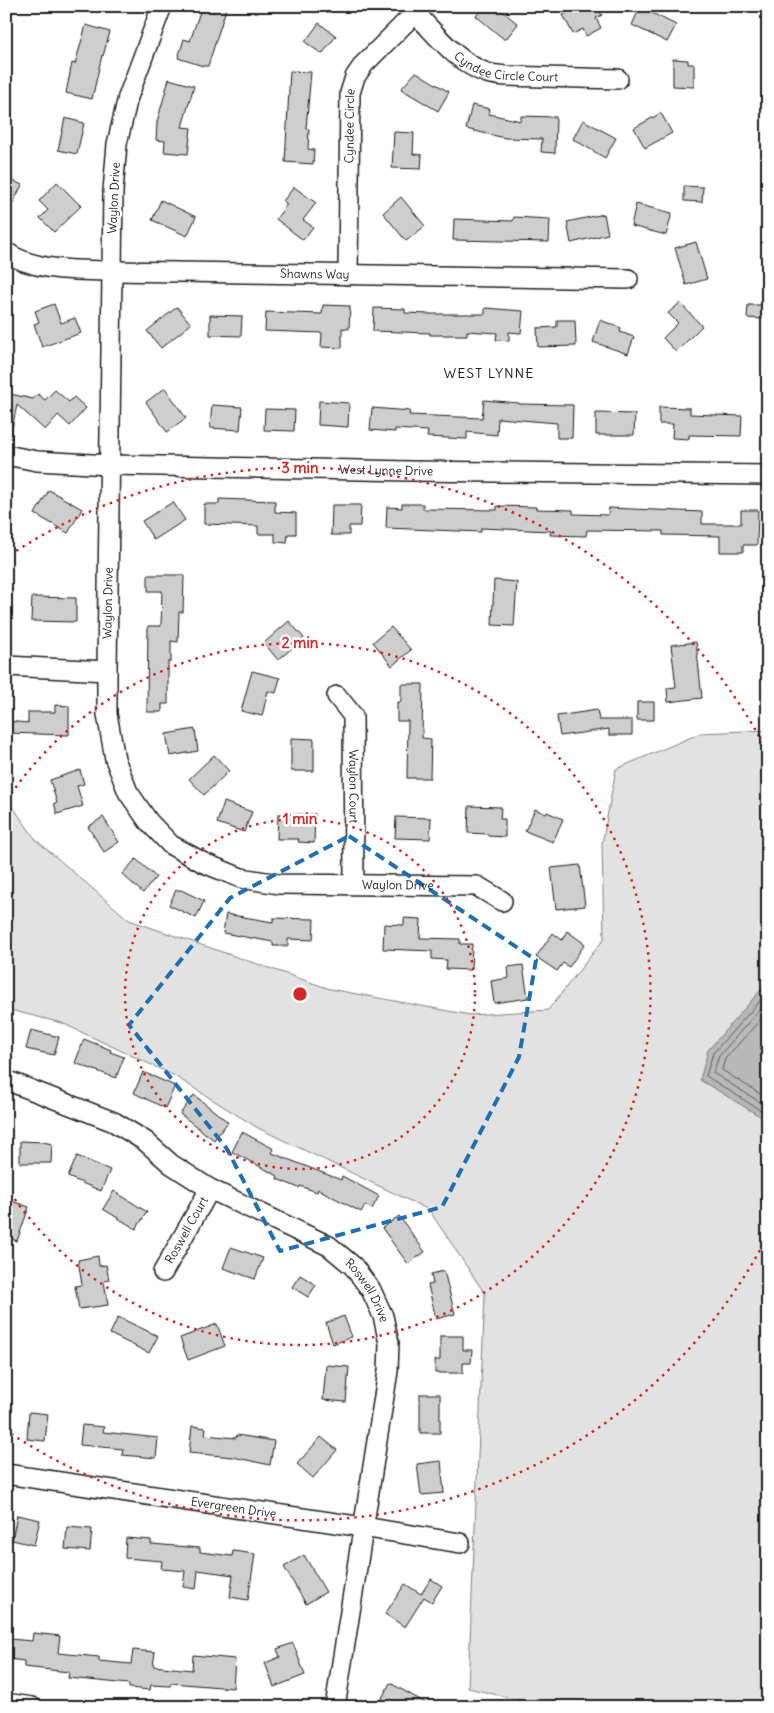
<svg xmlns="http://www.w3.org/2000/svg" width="774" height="1713" font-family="Delius,sans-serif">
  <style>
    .green { fill: #e2e2e2; stroke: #7f7f7f }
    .water { fill: #b8b8b8; stroke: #7a7a7a }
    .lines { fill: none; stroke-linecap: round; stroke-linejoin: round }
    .shore { stroke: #5a5a5a; stroke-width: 1 }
    .building { fill: #cecece; stroke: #1c1c1c }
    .minor-casing { stroke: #1c1c1c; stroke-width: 22 }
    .minor { stroke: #fff; stroke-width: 19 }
    .marked { fill: none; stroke: #1f6fb2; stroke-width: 4; stroke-dasharray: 10 6; stroke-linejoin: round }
    .ring { fill: none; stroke: #d62828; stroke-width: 2.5; stroke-dasharray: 2.5 5 }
    .labels { text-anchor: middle; stroke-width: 5; stroke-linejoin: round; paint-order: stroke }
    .street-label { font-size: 12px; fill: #1c1c1c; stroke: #fff }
    .neighbourhood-label { font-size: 14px; letter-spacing: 1px; fill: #1c1c1c; stroke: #fff }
    .centre { fill: #d62828; stroke: #fff; stroke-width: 2.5 }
    .ring-label { font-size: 15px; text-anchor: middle; font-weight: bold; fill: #d62828; stroke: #fff; stroke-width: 5; stroke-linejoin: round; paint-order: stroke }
  </style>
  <rect width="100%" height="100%" fill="#fff"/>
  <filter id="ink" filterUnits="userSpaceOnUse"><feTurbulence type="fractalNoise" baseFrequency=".02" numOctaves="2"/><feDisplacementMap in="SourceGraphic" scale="10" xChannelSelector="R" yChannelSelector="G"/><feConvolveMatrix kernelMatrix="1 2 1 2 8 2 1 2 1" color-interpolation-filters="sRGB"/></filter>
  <g filter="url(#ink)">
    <path class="green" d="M768,730V1707H550L468,1688L485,1294L429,1210L258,1128L173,1075L62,1023L6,1009V797L36,840L129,920L330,989L470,1015L548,1010L604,939L602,844L616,769L701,733Z"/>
    <path class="water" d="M768,986V1121L700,1080L708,1050L760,991Z"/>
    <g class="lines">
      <path class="shore" d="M768,992L713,1053L706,1076L768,1115
        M768,1000L719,1056L713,1073L768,1107
        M768,1011L725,1059L722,1070L768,1099"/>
    </g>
    <path class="building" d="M202,6H227L208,66H203L178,58L184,39L190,41Z
      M484,6H496L518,24L505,40L476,16Z
      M579,6H597L602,15L596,18L601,28L586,36L583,29L573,34L563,15Z
      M640,7L676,25L667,42L632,25Z
      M319,23L336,36L322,54L305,42Z
      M86,25L110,32L103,56L102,55L92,99L66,93L72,63L75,64Z
      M673,59L688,60V64H694V87L673,86Z
      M290,71L311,72L306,129H309L308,149L314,150L313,164L285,162Z
      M416,72L449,92L438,111L401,89Z
      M169,79L194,86L182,127L191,128L188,154L164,152L165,141L156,140L157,122Z
      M472,105L490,109L489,114L521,121V116L556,117L555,153L541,152L542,139L505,138L466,129Z
      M661,113L672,133L645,148L634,128Z
      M65,118L84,123L77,154L58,150Z
      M583,120L616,138L605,158L573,139Z
      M394,132L414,133L413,154L422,155L421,169L392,168Z
      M6,177L22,185L6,217Z
      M57,182L81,206L54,232L40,218L48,210L39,201Z
      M684,186L703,187L702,202L684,201Z
      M294,187L316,203L303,220L313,227L303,240L276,219L287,204L283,201Z
      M401,197L425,226L406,241L383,213Z
      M161,200L196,217L187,236L152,220Z
      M636,204L672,213L666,235L631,226Z
      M604,214L608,234L571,243L567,222Z
      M514,217L550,219L549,242L453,240L454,219L513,221Z
      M696,242L707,279L686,285L675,248Z
      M680,303L702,326L676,352L663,338L678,323L668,313Z
      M54,304L61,323L75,318L81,333L42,347L34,324L39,322L35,311Z
      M323,305L350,306L349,329L342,328V348L321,347L322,333L265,331L266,312L322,314Z
      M748,305H765L764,319L747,318Z
      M177,307L191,324L161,348L147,331Z
      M374,308L405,309V313L430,314H485V308L523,311L521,333L509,332V341L496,340L497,333L467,331V335H430V333L373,331Z
      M210,315L242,316L241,336L210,335Z
      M557,320H575L576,346L538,347L537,328L557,327Z
      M600,320L621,328L620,332L634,337L628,354L593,342Z
      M165,388L186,418L167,432L146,402Z
      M55,390L69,402L74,397L86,408L70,426L58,415L45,430L17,405L11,433L6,432V393L33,399L38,394L45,400Z
      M484,400L519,403V404L573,405L572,438H557V423L498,418L497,435L467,432V439L427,437L428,431L395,429V432L370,430L372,408L410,411L409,415L482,418Z
      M319,401L349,403L348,427L318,425Z
      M212,405L242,407L240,430L210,428Z
      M659,407L690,408V414L742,416L741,436L689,435V439L672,438L673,424H659Z
      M265,409L295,410L294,431L264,430Z
      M596,413L635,414L634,435H596Z
      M49,490L82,509L68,533L35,514Z
      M219,499L275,501V512L296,513V534H288L287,543L275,542V534H258V526L204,524V504H219Z
      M173,502L185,520L154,540L142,521Z
      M402,504H423V509L497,510V506L536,507V509L573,510V514L608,515L609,508L702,512V524H741V510H758L757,545H743V552H720V536L663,535V531L587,530L586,536L550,535L551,531L481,528V532L386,528L387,507L402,508Z
      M332,505H361L360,526H349V535H331Z
      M148,575H184L183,612H179L178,642L171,641V662H168V704H162V712H147L148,626H161L162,591H148Z
      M494,580L517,582L514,626L492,625Z
      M32,597L76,598V622L31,621Z
      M289,621L304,638L278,660L264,643Z
      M391,627L411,650L392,666L373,642Z
      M696,642L702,698L668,702L667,688L676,687L671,645Z
      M252,671L280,678L276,693L268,691L262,716L241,711Z
      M401,684H423L422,738L431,739L430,778H407L408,721H397V702H401Z
      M637,702H654V720H637Z
      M55,705L69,706V735L6,733V721L28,723V712H55Z
      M597,710L599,720H632V735H609V729L560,736L557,716Z
      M195,729L198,751L170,756L166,734Z
      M291,738L314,739V771H291Z
      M214,755L229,771L204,795L189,779Z
      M80,770L84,784L77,786L83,806L57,814L54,803H57L50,780Z
      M224,802L252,812L244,832L217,823Z
      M469,806L501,807L500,819H505V837L488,836V834L468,833Z
      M535,809L546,814L547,812L563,819L553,842L525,831Z
      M278,814H315L314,843L298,842L299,839H277Z
      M103,817L119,842L104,852L88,827Z
      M396,817L431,818L430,839L395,838Z
      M136,859L156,877L143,893L122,874Z
      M580,865L585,906L556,909L551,868Z
      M176,890H181L204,901L196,918L169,905Z
      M226,914L273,922V918L314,919L313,940L288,939V946H273V942L223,933Z
      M404,918L421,919L420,938L460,939V944H472L471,970L446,969L447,960L432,959V951L383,949L384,924L404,925Z
      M567,931L585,944L569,967L563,963L557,971L536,957L553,933L562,940Z
      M523,965L528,998L494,1003L491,981L509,978L508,967Z
      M31,1030L59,1037L54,1055L26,1049Z
      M84,1039L111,1050L110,1052L124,1057L116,1078L75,1063Z
      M143,1072L175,1086L165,1108L134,1093Z
      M194,1095L228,1122L214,1140L180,1114Z
      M242,1132L274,1149L272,1153L341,1180L342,1176L379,1196L372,1209L365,1205L361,1212L318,1189L317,1192L300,1186L299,1188L277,1179L278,1176L232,1152Z
      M20,1141L43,1142L52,1144L51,1163H20Z
      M77,1156L110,1170L101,1191L68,1177Z
      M114,1191L147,1212L136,1229L103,1209Z
      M6,1199L29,1207L17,1241L6,1237Z
      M399,1216L425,1252L408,1264L382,1228Z
      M231,1247L263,1258L255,1279L223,1268Z
      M98,1256L99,1266L106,1265L109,1280L104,1281L108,1305L79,1309L75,1286L82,1285L78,1260Z
      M444,1271L455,1314L436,1319L428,1285L433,1284L431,1274Z
      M300,1275L316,1285L308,1297L292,1287Z
      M344,1316L352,1337L333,1344L326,1323Z
      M118,1317L158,1336L149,1353L110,1334Z
      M217,1324L225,1346L188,1360L180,1338Z
      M440,1336H463V1350H472L471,1363H463V1373H435V1360H440Z
      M326,1365L349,1367L346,1402L323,1400Z
      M420,1394H440V1433H420Z
      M29,1412L48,1414L45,1441L27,1439Z
      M82,1425L104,1427L103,1432L158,1438L156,1458L122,1455L123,1449L80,1445Z
      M192,1426L206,1428L205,1435L236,1438L237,1435L274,1441L270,1465L233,1457L189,1453Z
      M321,1437L337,1450L313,1478L297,1464Z
      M441,1461L444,1493L421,1495L417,1464Z
      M17,1515L40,1520L34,1545L12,1540Z
      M67,1527L92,1529L90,1551L65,1549Z
      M126,1538L151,1540V1544L200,1548V1552L232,1556L233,1551L255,1554L248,1600L230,1597L233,1575L198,1570L196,1589L183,1587L185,1571L161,1569L162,1561L125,1558Z
      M304,1555L326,1592L306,1604L284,1567Z
      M431,1579L442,1586L432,1602L424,1597L405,1627L385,1614L405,1584L421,1594Z
      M33,1633L60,1636L58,1653L99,1657V1661L131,1664L133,1650L155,1652L153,1666L192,1670L193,1655L235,1659L233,1688L171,1683L170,1686L151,1685L150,1690L129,1688V1684L68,1678L69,1672L24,1667V1661L8,1659L10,1639L32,1641Z
      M293,1643L305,1675L274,1687L265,1663L280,1657L277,1649Z
      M390,1683L433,1707H377Z"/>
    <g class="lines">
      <defs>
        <g id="minor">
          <path id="s1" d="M162,6L128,97L117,144L113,191L107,671V714L115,759L128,792L148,821L171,845L204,863L241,878L279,884L477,886L502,901"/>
          <path id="s2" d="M415,13C436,34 457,63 487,73C493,75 500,75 506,76L618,79"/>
          <path id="s3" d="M6,252C35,272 78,270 111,271L628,279"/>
          <path id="s4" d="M348,275L350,93L355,77L364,64L422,6"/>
          <path id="s5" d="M6,455L37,461L110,465L411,471L768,475"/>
          <path d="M6,666L107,671"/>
          <path id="s6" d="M337,696L353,716L354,884"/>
          <path id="s7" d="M6,1080L114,1122L145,1141L171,1164L210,1189L329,1246L353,1266L371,1290L383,1316L389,1343L388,1371L335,1707"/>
          <path id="s8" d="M163,1272L210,1189"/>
          <path id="s9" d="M6,1474L363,1527L460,1543"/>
          <path d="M6,1703L32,1707"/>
        </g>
      </defs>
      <use href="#minor" class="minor-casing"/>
      <use href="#minor" class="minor"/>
    </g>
  </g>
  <path class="marked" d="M349,836L536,960L519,1057L442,1207L280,1251L227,1149L129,1025L230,898Z"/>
  <g class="ring">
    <circle cx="300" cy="994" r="175"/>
    <path d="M7 800A351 351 0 1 1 7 1188"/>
    <path d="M767 1237A526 526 0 0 1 10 1433M10 555A526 526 0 0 1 767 751"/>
  </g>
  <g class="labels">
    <g class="street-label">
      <text dy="4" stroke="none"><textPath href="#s2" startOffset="112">Cyndee Circle Court</textPath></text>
      <text dy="4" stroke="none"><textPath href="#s4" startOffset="149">Cyndee Circle</textPath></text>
      <text transform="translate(114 198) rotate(-87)" y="4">Waylon Drive</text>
      <text dy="4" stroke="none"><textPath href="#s3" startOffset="312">Shawns Way</textPath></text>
      <text dy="4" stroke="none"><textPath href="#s5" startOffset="381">West Lynne Drive</textPath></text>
      <text transform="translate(108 603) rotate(-89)" y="4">Waylon Drive</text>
      <text dy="4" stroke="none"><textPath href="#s6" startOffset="96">Waylon Court</textPath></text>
      <text dy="4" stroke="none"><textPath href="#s1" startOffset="1100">Waylon Drive</textPath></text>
      <text dy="4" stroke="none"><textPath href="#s8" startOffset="48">Roswell Court</textPath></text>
      <text dy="4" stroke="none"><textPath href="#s7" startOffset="425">Roswell Drive</textPath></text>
      <text dy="4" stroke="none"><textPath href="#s9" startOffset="230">Evergreen Drive</textPath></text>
    </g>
    <g class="neighbourhood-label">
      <text x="489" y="378">WEST LYNNE</text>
    </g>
  </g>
  <circle cx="300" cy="994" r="8" class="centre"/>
  <g class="ring-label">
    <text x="300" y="473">3 min</text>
    <text x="300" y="648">2 min</text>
    <text x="300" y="824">1 min</text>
  </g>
  <rect width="774" height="1713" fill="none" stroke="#fff" stroke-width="25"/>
  <rect x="12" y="12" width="749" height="1688" fill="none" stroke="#1c1c1c" stroke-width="2" filter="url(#ink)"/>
</svg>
